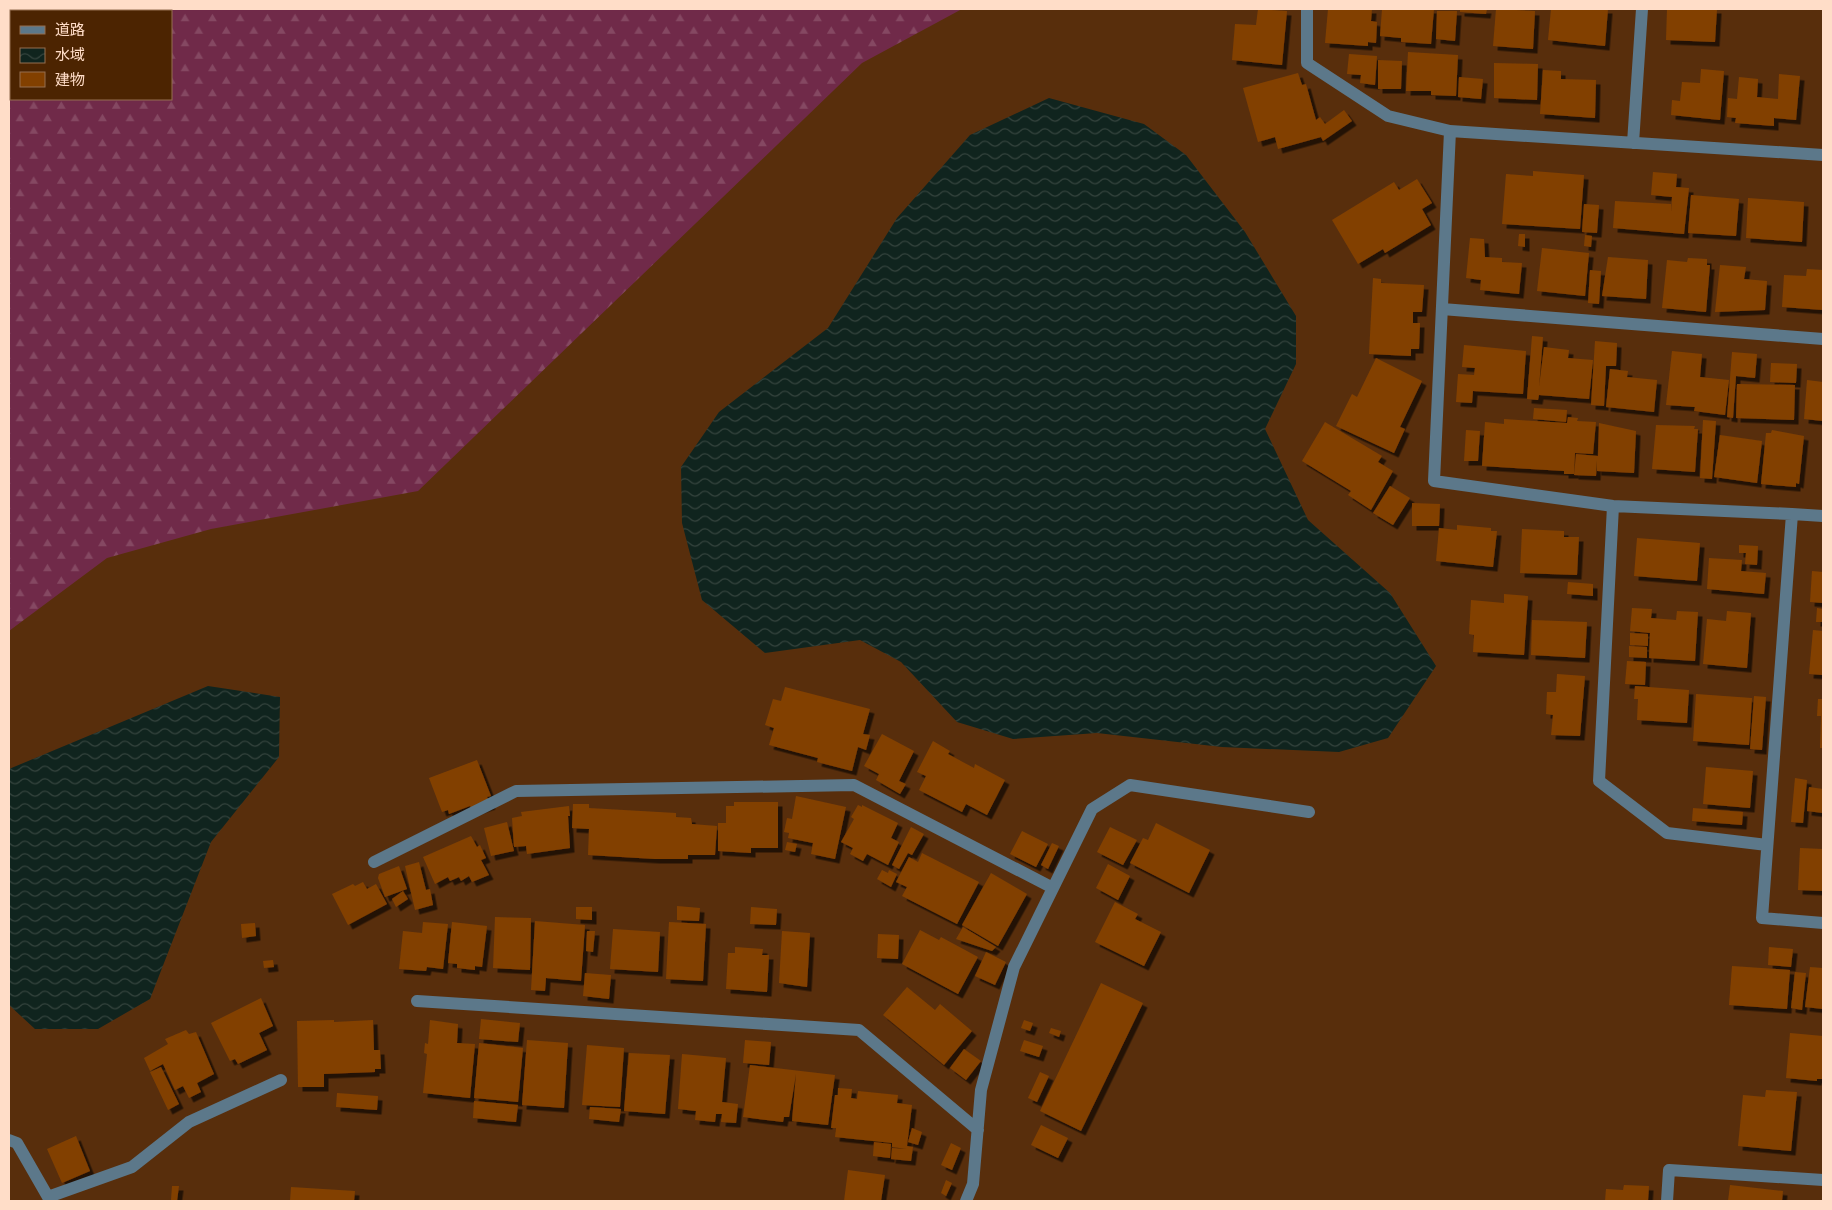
<svg xmlns="http://www.w3.org/2000/svg" width="1832" height="1210" font-family="'DM Sans','Noto Sans JP',sans-serif">
  <style>
    .forest { fill: url(#forest-firs); fill-rule: evenodd }
    .water { fill: url(#water-waves) }
    .building { fill: #824000; filter: url(#shadow) }
    .lines { fill: none; stroke-linecap: round; stroke-linejoin: round }
    .minor { stroke: #5c788a; stroke-width: 12 }
  </style>
  <defs>
    <pattern id="forest-firs" width="22" height="20" patternUnits="userSpaceOnUse" patternTransform="scale(1.25)"><rect width="22" height="20" fill="#702a49"/><path d="M5 1l3.5 6h-7zM16 11l3.5 6h-7z" fill="#854862"/></pattern>
    <pattern id="water-waves" width="16" height="10" patternUnits="userSpaceOnUse" patternTransform="scale(1.25)"><rect width="16" height="10" fill="#10241e"/><path d="M0 5q4-4 8 0t8 0" fill="none" stroke="#34433d"/></pattern>
    <filter id="shadow"><feDropShadow dx="4.5" dy="4.5" stdDeviation="0" flood-color="#0009"/></filter>
  </defs>
  <rect width="100%" height="100%" fill="#582e0c"/>
  <path class="forest" d="M9,9H962L862,63L418,491L211,529L107,558L9,631ZM11,11H171V99H11Z"/>
  <path class="water" d="M1049,98L1144,124L1186,155L1245,232L1296,316V364L1265,429L1308,520L1390,593L1436,666L1388,738L1339,752L1222,747L1097,733L1013,739L957,722L901,662L860,640L765,653L702,600L682,523L681,467L719,412L828,328L897,218L970,135Z
    M208,686L280,697L279,757L211,842L150,999L98,1029H35L9,1005V769Z"/>
  <path class="building" d="M1258,9L1287,11L1282,65L1232,60L1235,24L1256,25Z
    M1328,9H1372L1371,21L1377,22L1376,43L1368,42V46L1325,43Z
    M1382,9H1434L1431,44L1401,42V38L1380,36Z
    M1460,9H1487L1486,14L1460,12Z
    M1496,9L1535,11L1533,49L1493,46Z
    M1551,9H1608L1605,46L1548,40Z
    M1667,9H1717L1715,42L1666,40Z
    M1437,11H1457L1455,41L1436,39Z
    M1408,52L1458,55L1456,96L1431,95V91H1406Z
    M1349,54L1377,56L1375,85L1360,83L1361,75L1347,74Z
    M1378,60L1402,61L1401,89H1378Z
    M1494,63L1538,64L1537,100L1494,98Z
    M1701,69L1724,71L1720,120L1671,115L1672,100L1680,101L1682,82L1700,83Z
    M1543,70L1561,71V79L1596,80L1595,118L1540,114Z
    M1298,73L1302,85L1306,84L1316,120L1320,117L1325,124L1344,110L1352,121L1323,141L1321,137L1278,149L1275,137L1258,142L1243,88Z
    M1779,74L1800,76L1796,120L1774,118V126L1735,123L1736,118L1727,117L1728,98L1737,99L1739,77L1758,79L1757,97L1778,99Z
    M1459,77L1483,79L1481,99L1458,97Z
    M1533,171L1584,175L1580,229L1502,224L1506,174L1533,176Z
    M1653,172L1677,174L1676,187L1689,188L1684,234L1613,228L1615,201L1671,204V212L1672,197L1651,195Z
    M1417,179L1432,203L1422,209L1431,225L1385,253L1383,249L1358,264L1332,220L1394,182L1399,190Z
    M1691,195L1739,199L1736,236L1688,233Z
    M1748,198L1804,202L1802,242L1746,238Z
    M1584,204L1599,205L1597,233L1582,232Z
    M1519,234H1525V247L1518,246Z
    M1585,235L1592,236L1591,247L1584,246Z
    M1470,238L1484,239L1485,257L1502,258V262L1522,263L1519,294L1480,290L1481,280L1466,278Z
    M1542,248L1589,253L1585,296L1537,291Z
    M1608,257L1648,260L1646,299L1602,296Z
    M1688,258L1707,259V265H1710L1706,312L1662,308L1667,260L1687,262Z
    M1720,265L1746,267L1744,279L1767,281L1765,310L1715,312Z
    M1807,269L1823,270V310L1782,307L1784,275L1806,276Z
    M1590,270L1601,271L1599,304L1588,303Z
    M1373,278L1381,279V283L1424,285L1422,312H1413V323H1420L1419,349H1411V356L1369,354Z
    M1532,336L1543,337L1539,387L1544,347L1569,350L1568,358L1593,360L1589,399L1539,395L1538,400L1527,399Z
    M1595,341L1617,343L1616,366H1606L1604,406L1591,405Z
    M1464,345L1526,351L1523,394L1473,391L1472,403L1456,402L1458,374L1474,375L1475,368L1462,367Z
    M1672,351L1702,354L1700,377L1729,380L1725,415L1694,411L1695,407L1666,405Z
    M1732,352L1757,354L1755,378L1736,376L1733,418L1727,417Z
    M1376,358L1422,381L1400,427L1405,429L1394,453L1336,426L1352,394L1357,397Z
    M1771,363L1797,364L1796,383L1770,382Z
    M1610,369L1628,371L1627,377L1657,380L1654,412L1606,407Z
    M1807,380L1823,382V421L1804,419Z
    M1737,384L1795,385L1794,420L1736,418Z
    M1534,408L1567,410L1566,422L1533,419Z
    M1568,417L1578,418L1577,421L1596,422L1593,454L1575,453L1574,474H1564V471L1482,466L1485,422L1504,424V419L1567,423Z
    M1703,420L1716,421L1712,479L1700,478Z
    M1325,422L1382,456L1378,462L1393,471L1371,510L1348,495L1351,491L1302,461Z
    M1599,423L1636,431L1634,473L1597,471V460L1596,476L1574,475L1576,454L1598,456Z
    M1656,425L1695,426L1694,429H1698L1695,472L1652,469Z
    M1466,430L1480,431L1478,461H1464Z
    M1772,430L1804,436L1799,484L1796,483V487L1761,484L1766,433H1771Z
    M1720,435L1762,441L1757,483L1714,477Z
    M1390,486L1410,498L1393,525L1373,513Z
    M1412,503L1440,504L1439,526H1412Z
    M1457,525L1491,528V531H1497L1493,567L1436,561L1439,528L1457,530Z
    M1522,529L1564,531V537H1579L1577,575L1520,573Z
    M1637,538L1700,543L1697,581L1634,576Z
    M1739,545L1758,546L1757,565L1745,564L1746,553H1739Z
    M1709,558L1742,560L1741,571L1766,573L1764,594L1707,589Z
    M1812,571L1823,572V603L1810,602Z
    M1568,582L1593,584V596L1567,594Z
    M1504,594L1528,596L1524,655L1473,652L1474,635L1469,634L1471,600L1504,603Z
    M1632,608L1652,609L1651,618L1676,620L1677,611L1698,612L1695,661L1649,658L1650,633L1630,631Z
    M1817,608L1823,609V622H1816Z
    M1727,611L1751,613L1747,668L1703,664L1707,619L1726,621Z
    M1532,620L1587,622L1585,658L1531,655Z
    M1813,630L1823,631V675L1809,674Z
    M1630,633L1648,634V646L1630,645Z
    M1629,646L1647,647V658L1629,657Z
    M1627,661L1646,662L1645,685L1625,684Z
    M1557,674L1585,676L1580,736L1551,735L1553,715L1546,714L1547,692H1556Z
    M1635,686L1689,690L1687,723L1637,720L1638,699H1634Z
    M785,687L870,709L863,734L870,735L866,750L858,747L852,771L817,762L818,758L769,745L774,728L765,725L773,699L781,701Z
    M1696,694L1752,698L1749,745L1693,741Z
    M1754,696L1766,697L1762,750L1750,749Z
    M1818,699H1823V748H1820L1821,716H1817Z
    M882,734L914,751L899,781L906,784L900,794L876,780L879,774L864,766Z
    M933,741L950,751L948,754L974,768L975,764L1005,780L987,815L966,804L962,812L919,790L926,776L917,772Z
    M477,760L491,796L487,797L491,805L473,811L470,806L449,814L448,810L442,812L429,778Z
    M1706,767L1753,771L1750,808L1703,804Z
    M1795,778L1807,780L1803,823L1791,822Z
    M1809,787L1823,789V813L1807,811Z
    M796,796L846,807L835,859L811,854L813,843L788,838L789,833L784,832L787,818L792,819Z
    M734,802H778V848H751V853L718,851V823H726V806H734Z
    M573,804H589V808L676,813V817L691,818L692,824L717,826L715,855H688V859H655L588,855L589,829L572,828Z
    M858,805L862,807V805L898,823L891,838L899,842L888,865L867,854L863,861L850,854L853,848L841,842L854,819L851,817Z
    M569,806L570,816H568L570,848L527,854L526,846L514,847L512,818L522,816L521,812Z
    M1693,808L1743,812L1742,825L1692,821Z
    M507,822L514,851L491,856L484,828Z
    M1156,823L1210,850L1189,893L1130,863L1143,838L1148,840Z
    M911,827L924,834L912,855L908,853L899,869L892,865Z
    M1110,827L1137,840L1123,865L1097,852Z
    M1022,831L1048,844L1036,867L1010,854Z
    M471,836L477,847L480,845L486,858L481,860L489,875L472,882L469,876L461,881L459,877L450,881L448,877L435,884L423,857Z
    M787,842L797,844L795,852L785,850Z
    M1052,843L1059,846L1048,869L1041,865Z
    M1800,848L1823,849V891L1798,890Z
    M922,853L979,882L957,924L902,896L907,887L896,882L909,857L918,862Z
    M419,862L426,890L430,889L433,905L415,910L405,866Z
    M1108,864L1130,876L1118,900L1096,888Z
    M399,866L407,889L385,897L378,878L379,874Z
    M882,870L888,873L889,870L897,874L891,887L877,879Z
    M991,873L1027,894L998,946L962,925Z
    M363,882L367,889L376,884L387,904L348,925L332,894L353,884L355,886Z
    M403,891L408,899L396,907L392,899Z
    M1115,902L1138,914L1135,919L1161,932L1144,966L1095,942Z
    M677,906L700,908L699,921L677,920Z
    M576,907H592V920L576,919Z
    M751,907L777,909L776,925L750,924Z
    M495,917L531,918L530,970L493,968Z
    M535,921L585,925L581,981L546,978L545,991L531,990Z
    M423,922L448,924L443,969L427,967L426,971L399,969L403,931L422,933Z
    M452,922L487,926L482,967L475,966V970L457,968V964L448,963Z
    M669,922L706,924L703,981L666,979Z
    M255,923L256,936L242,938L241,924Z
    M963,927L996,947L992,951L956,939Z
    M613,929L660,932L658,972L610,969Z
    M920,930L939,940L941,937L978,957L958,994L902,964Z
    M587,931H595L593,952L586,951Z
    M782,931L810,933L807,987L779,983Z
    M878,934L899,935L898,959L877,958Z
    M735,947L763,949L762,955H769L767,992L726,989L728,953H735Z
    M1769,947L1793,949L1791,967L1768,965Z
    M986,952L1006,962L995,985L975,976Z
    M273,960L274,967L264,968L263,961Z
    M1732,966L1790,970L1787,1009L1729,1005Z
    M1810,967L1823,968V1009L1805,1007Z
    M1795,972L1806,973L1802,1010L1791,1008Z
    M585,973L611,975L609,999L583,996Z
    M1101,983L1143,1003L1081,1131L1040,1111Z
    M907,987L935,1010L940,1004L972,1031L944,1065L883,1015Z
    M261,998L273,1026L259,1033L267,1050L238,1064L235,1059L230,1061L211,1023Z
    M481,1019L520,1023L518,1042L479,1039Z
    M334,1020V1022L373,1020L374,1050H380L381,1069H375V1072L324,1074V1087H298L297,1021Z
    M430,1020L458,1024L457,1043L475,1044L470,1098L423,1093L427,1054L424,1053L425,1043L428,1044Z
    M1024,1020L1033,1023L1030,1031L1021,1028Z
    M1051,1028L1061,1031L1059,1037L1049,1033Z
    M186,1030L189,1034L196,1032L214,1074L197,1083L201,1092L189,1098L183,1086L175,1090L163,1064L150,1071L144,1058L168,1044L165,1039Z
    M1790,1033L1823,1036V1079H1817V1081L1786,1078Z
    M527,1040L568,1043L564,1108L522,1105Z
    M745,1040L771,1042L769,1065L743,1063Z
    M1024,1040L1043,1046L1039,1057L1020,1051Z
    M479,1043L523,1048L518,1102L474,1098Z
    M587,1045L624,1048L620,1107L582,1105Z
    M964,1049L981,1061L966,1080L950,1068Z
    M629,1053L670,1055L665,1114L624,1111Z
    M682,1054L726,1058L722,1102L738,1104L736,1123L721,1122L722,1114H716L715,1122L695,1120L696,1111L678,1109Z
    M750,1065L835,1075L828,1125L792,1121L796,1074L789,1117H784L783,1122L743,1117Z
    M161,1067L179,1104L168,1110L150,1072Z
    M1040,1072L1049,1076L1037,1102L1028,1098Z
    M838,1088L852,1089L851,1098L857,1099L858,1091L898,1095L897,1103L912,1105L907,1146L913,1147L911,1161L891,1159L892,1148L907,1149L892,1147V1143L835,1137L836,1128H831L835,1095H838Z
    M1766,1090L1797,1092L1791,1151L1738,1146L1743,1095L1765,1097Z
    M337,1093L378,1096L377,1110L336,1107Z
    M474,1101L518,1105L516,1122L473,1118Z
    M590,1107L621,1109L619,1122L589,1119Z
    M1041,1125L1068,1138L1058,1158L1031,1145Z
    M912,1128L922,1132L918,1145L908,1142Z
    M76,1136L90,1171L62,1183L47,1149Z
    M874,1142L891,1144L890,1158L873,1156Z
    M951,1143L961,1148L952,1170L941,1165Z
    M848,1170L885,1175L881,1201H844Z
    M946,1180L952,1183L946,1196L941,1193Z
    M1624,1185L1649,1186L1648,1201H1605L1606,1189L1623,1190Z
    M1730,1185L1783,1191L1782,1201H1728Z
    M172,1186H179L177,1201L171,1200Z
    M291,1187L355,1191L354,1201H290Z"/>
  <g class="lines">
    <path class="minor" d="M1307,9V63L1388,116L1450,131
      M1633,143L1642,9
      M1442,309L1823,339
      M1613,506L1599,781L1667,833L1767,845
      M1792,514L1613,506L1434,481L1450,131L1823,155
      M1823,516L1792,514L1762,918L1823,923
      M374,862L516,791L854,785L1053,888
      M417,1001L859,1030L978,1130
      M9,1140L17,1143L48,1197L132,1167L189,1122L281,1080
      M966,1201L973,1184L981,1090L1014,967L1092,809L1130,785L1309,812
      M1667,1201L1669,1170L1823,1180"/>
  </g>
  <rect width="1832" height="1210" fill="none" stroke="#ffddc8" stroke-width="20"/>
  <rect x="10" y="10" width="162" height="90" fill="#4c2401" stroke="#946e51"/>
  <rect x="20" y="26" width="25" height="8" fill="#5c788a" stroke="#946e51"/>
  <text x="55" y="35" font-size="15" fill="#ffddc8">道路</text>
  <rect x="20" y="48" width="25" height="15" fill="url(#water-waves)" stroke="#946e51"/>
  <text x="55" y="60" font-size="15" fill="#ffddc8">水域</text>
  <rect x="20" y="72" width="25" height="15" fill="#824000" stroke="#946e51"/>
  <text x="55" y="85" font-size="15" fill="#ffddc8">建物</text>
</svg>
